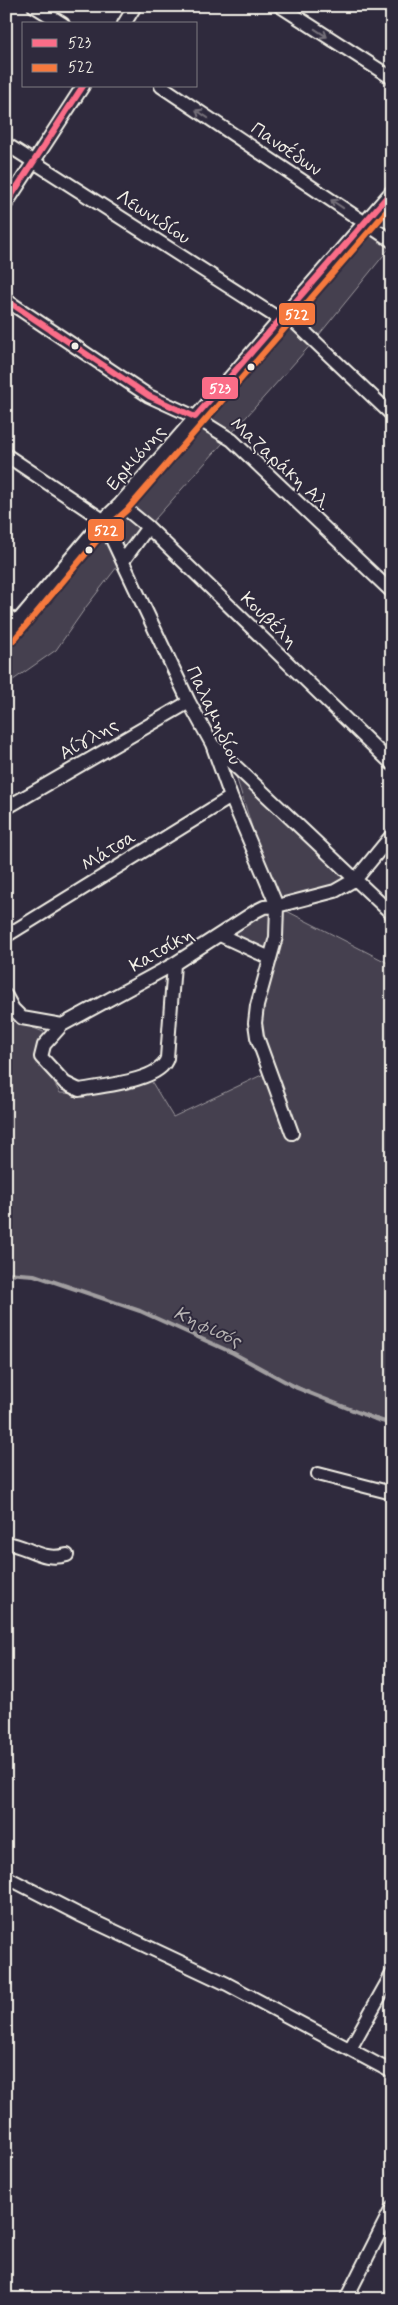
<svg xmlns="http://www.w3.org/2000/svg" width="398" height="2305" font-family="Mynerve,sans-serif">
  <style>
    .green { fill: #454050; stroke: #9c989c }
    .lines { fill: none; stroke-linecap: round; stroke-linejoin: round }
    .stream { stroke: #a19ea0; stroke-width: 4 }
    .minor-casing { stroke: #f4f1e8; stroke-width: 16 }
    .minor { stroke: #2f2a3d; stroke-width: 12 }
    .bus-1-casing { stroke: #2f2a3d; stroke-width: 10 }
    .bus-2-casing { stroke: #2f2a3d; stroke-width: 10 }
    .bus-1 { stroke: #fb6d88; stroke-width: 6 }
    .bus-2 { stroke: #f6793e; stroke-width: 6 }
    .oneway { stroke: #747079 }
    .bus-dot { fill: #f4f1e8; stroke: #2f2a3d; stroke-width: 2 }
    .labels { text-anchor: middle; stroke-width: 4; stroke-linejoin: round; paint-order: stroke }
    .street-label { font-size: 19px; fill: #f4f1e8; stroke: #2f2a3d }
    .water-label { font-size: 20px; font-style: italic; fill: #b6b2b2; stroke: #2f2a3d }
    .line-badge { stroke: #2f2a3d; stroke-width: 2 }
    .badge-label { font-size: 14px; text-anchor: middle; font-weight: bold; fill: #fff }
  </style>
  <rect width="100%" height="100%" fill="#2f2a3d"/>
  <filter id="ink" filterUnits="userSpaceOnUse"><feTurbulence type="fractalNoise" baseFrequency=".02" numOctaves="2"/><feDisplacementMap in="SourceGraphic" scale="10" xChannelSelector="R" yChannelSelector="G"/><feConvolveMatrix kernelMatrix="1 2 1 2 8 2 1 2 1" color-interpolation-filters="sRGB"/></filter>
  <g filter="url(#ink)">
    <path class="green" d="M392,205V245L314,341L148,527L86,607L56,650L6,685V646L22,632L109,526Z
      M232,764L356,879L277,906L392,965V1423L336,1404L265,1371L233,1353L140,1311L34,1275L6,1273V1001L16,1021L46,1033L39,1057L60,1093L97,1094L150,1079L173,1117L270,1071L258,1037L259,1006L278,957L283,933L277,907L266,955L223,934L277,906Z"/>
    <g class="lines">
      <path class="stream" d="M6,1273L34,1275L140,1311L233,1353L297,1388L375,1419L392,1424"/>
      <defs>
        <path id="minor" d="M34,6L63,24
          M280,6L392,78
          M124,24L135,6
          M161,86L392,241
          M6,144L281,320
          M6,204L83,86
          M6,300L149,396L195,417L232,440L392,592
          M286,314L392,415
          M6,455L103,520L189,702L212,744L231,797L277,906L276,937L257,1006L255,1023L257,1037L292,1133
          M120,504L148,527L392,764
          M123,561L148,527
          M6,615L18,623
          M6,635L103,520L120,504L392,191
          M214,746L392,914
          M6,808L189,702
          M220,935L270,958
          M6,936L231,797
          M6,996L13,1009L22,1018L62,1025L44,1045L41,1057L65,1083L79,1090C101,1086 161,1081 167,1058L174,964
          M62,1025L174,964L256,911L264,907L277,906L335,891L356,879L392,835
          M318,1474L392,1493
          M6,1543C29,1546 42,1562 67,1555
          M6,1877L80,1915L227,1984L392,2072
          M350,2049L392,1974
          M346,2299L392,2208"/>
      </defs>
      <use href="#minor" class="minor-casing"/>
      <use href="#minor" class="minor"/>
      <defs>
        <path id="bus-1" d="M6,204L83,86
          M6,300L149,396L195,417L392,191"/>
        <path id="bus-2" d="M13,641L109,526L127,510L392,205"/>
      </defs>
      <use href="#bus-1" class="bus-1-casing"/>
      <use href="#bus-2" class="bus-2-casing"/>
      <use href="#bus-1" class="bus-1"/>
      <use href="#bus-2" class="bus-2"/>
    </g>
    <defs><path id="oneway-shaft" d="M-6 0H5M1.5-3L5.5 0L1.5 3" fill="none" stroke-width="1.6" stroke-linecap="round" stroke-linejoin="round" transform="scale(1.25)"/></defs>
    <g class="oneway">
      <use href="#oneway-shaft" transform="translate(321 33) rotate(33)"/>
      <use href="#oneway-shaft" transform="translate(202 114) rotate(-146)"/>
      <use href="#oneway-shaft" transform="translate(337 204) rotate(-146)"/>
    </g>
  </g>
  <g class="bus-dot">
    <circle cx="75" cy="346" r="4.5"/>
    <circle cx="251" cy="367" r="4.5"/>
    <circle cx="89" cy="550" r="4.5"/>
  </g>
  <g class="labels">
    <g class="street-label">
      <text transform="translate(287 148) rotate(34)" y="7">Πανσέδων</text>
      <text transform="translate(154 216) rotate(33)" y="7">Λεωνιδίου</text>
      <text transform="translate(135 457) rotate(-49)" y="7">Ερμιόνης</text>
      <text transform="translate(281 463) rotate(42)" y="7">Μαζαράκη Αλ.</text>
      <text transform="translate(270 619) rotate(44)" y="7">Κουβέλη</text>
      <text transform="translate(215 715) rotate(65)" y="7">Παλαμηδίου</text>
      <text transform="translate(88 738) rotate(-30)" y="7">Αίγλης</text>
      <text transform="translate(108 850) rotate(-32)" y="7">Μάτσα</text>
      <text transform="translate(161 949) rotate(-30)" y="7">Κατσίκη</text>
    </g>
    <g class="water-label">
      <text transform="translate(208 1326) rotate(25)" y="7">Κηφισός</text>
    </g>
  </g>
  <g class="line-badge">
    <rect x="278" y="302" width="38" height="24" rx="5" fill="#f6793e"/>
    <rect x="201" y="376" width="38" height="24" rx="5" fill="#fb6d88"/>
    <rect x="87" y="518" width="38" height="24" rx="5" fill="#f6793e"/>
  </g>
  <g class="badge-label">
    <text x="297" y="319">522</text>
    <text x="220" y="393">523</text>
    <text x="106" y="535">522</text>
  </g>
  <rect width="398" height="2305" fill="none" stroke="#2f2a3d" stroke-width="25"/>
  <rect x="12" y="12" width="373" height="2280" fill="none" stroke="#f4f1e8" stroke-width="2" filter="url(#ink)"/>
  <rect x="22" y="22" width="175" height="65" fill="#2f2a3d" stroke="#7e7a81"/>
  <rect x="32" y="39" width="25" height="8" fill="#fb6d88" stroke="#7e7a81"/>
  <text x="68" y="48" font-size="15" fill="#f4f1e8">523</text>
  <rect x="32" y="64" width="25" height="8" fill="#f6793e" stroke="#7e7a81"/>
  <text x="68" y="72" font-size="15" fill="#f4f1e8">522</text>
</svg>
